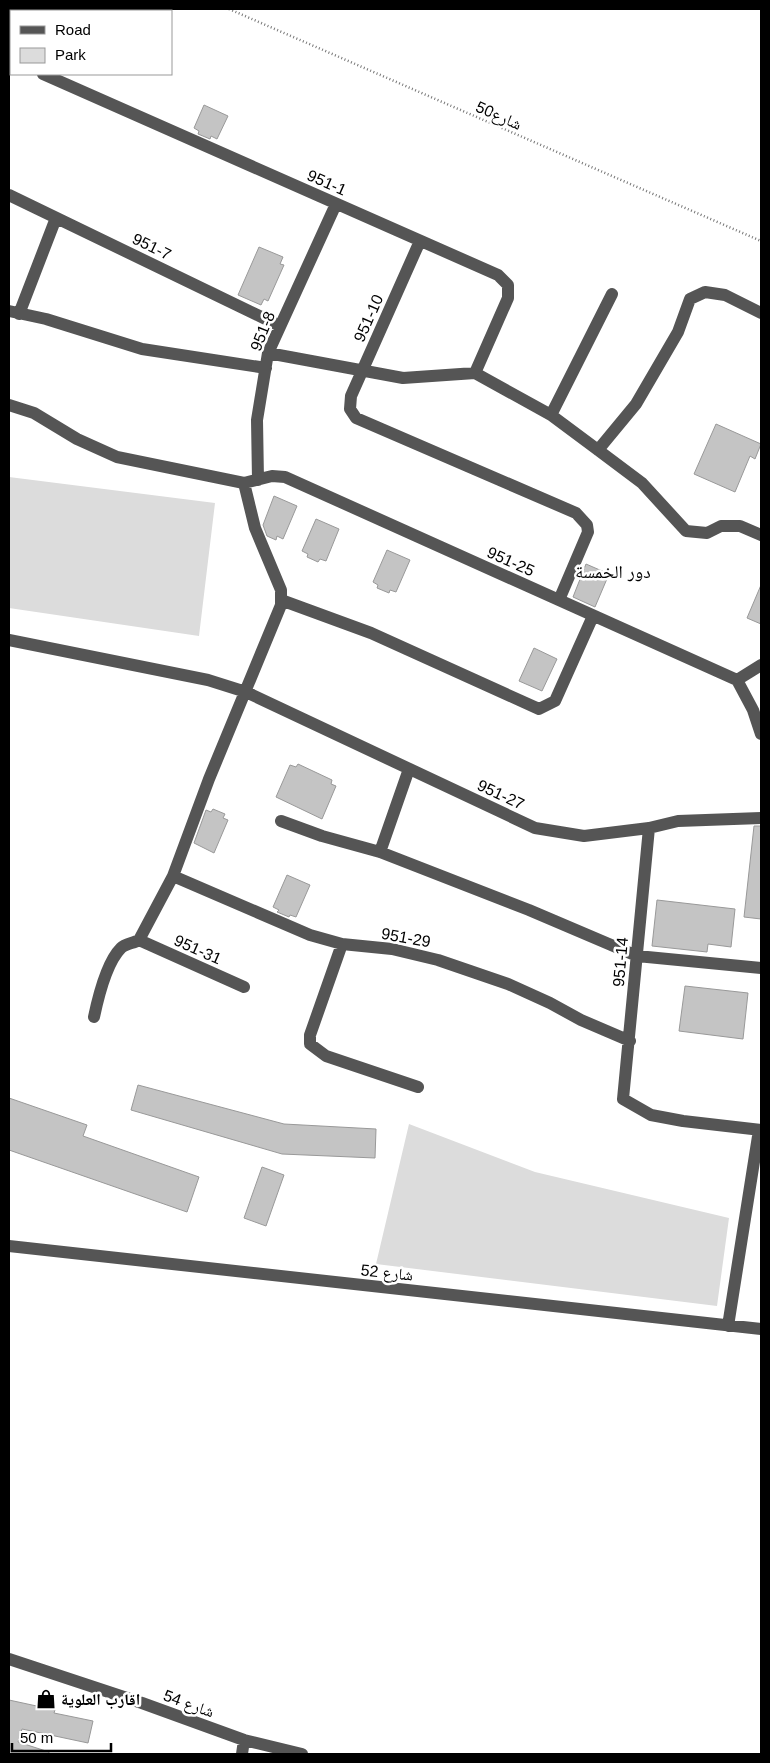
<svg xmlns="http://www.w3.org/2000/svg" width="770" height="1763" font-family="Arial,'Noto Naskh Arabic',sans-serif">
  <style>
    .green { fill: #dcdcdc }
    .building { fill: #c4c4c4; stroke: #999 }
    .lines { fill: none; stroke-linecap: round; stroke-linejoin: round }
    .path { stroke: #777; stroke-width: 2.5; stroke-dasharray: 1 2.5; stroke-linecap: butt }
    .minor { stroke: #555; stroke-width: 12 }
    .labels { text-anchor: middle; stroke-width: 5; stroke-linejoin: round; paint-order: stroke }
    .street-label { font-size: 16px; fill: #000; stroke: #fff }
    .poi-label { font-size: 16px; font-weight: bold; fill: #000; stroke: #fff; text-anchor: start }
    .neighbourhood-label { font-size: 18px; fill: #000; stroke: #fff }
  </style>
  <rect width="100%" height="100%" fill="#fff"/>
  <path class="green" d="M9,477L215,503L199,636L9,608Z
    M409,1124L535,1172L729,1218L717,1306L376,1264Z"/>
  <path class="building" d="M204,105L228,116L217,139L211,136L210,139L198,134L199,131L194,128Z
    M259,247L283,257L280,264L284,265L268,301L264,299L261,305L238,295Z
    M716,424L761,444L755,459L750,456L735,492L694,474Z
    M274,496L297,506L283,539L277,536L276,540L267,536L263,525Z
    M316,519L339,529L326,561L320,559L318,562L307,557L308,554L302,551Z
    M387,550L410,560L396,592L390,590L389,593L377,588L378,585L373,582Z
    M586,564L609,574L595,607L573,597Z
    M761,585V624L747,618Z
    M534,648L557,659L542,691L519,681Z
    M298,764L332,780L331,784L336,786L322,819L276,797L290,765L296,767Z
    M213,809L225,814L223,818L228,820L214,853L194,843L206,810L211,812Z
    M754,826H761V919L744,917Z
    M287,875L310,885L296,917L290,915L289,917L277,912L279,910L273,907Z
    M657,900L735,909L731,947L708,944L707,952L652,946Z
    M685,986L748,993L743,1039L679,1031Z
    M138,1085L284,1124L376,1129L375,1158L282,1154L131,1110Z
    M9,1098L87,1125L83,1136L199,1177L187,1212L9,1150Z
    M262,1167L284,1175L266,1226L244,1218Z
    M9,1700L55,1710L54,1713L93,1721L88,1743L22,1729L18,1742L49,1752V1754H9Z"/>
  <g class="lines">
    <path class="path" d="M229,9L761,241"/>
    <path class="minor" d="M9,58L11,60
      M43,74L498,275L508,285V298L475,373
      M9,195L280,326
      M420,241L351,396L350,409L356,418L576,513L587,525L588,532L559,600
      M9,311L46,319L142,349L266,368
      M19,314L56,218
      M268,353L403,378L475,373L551,415L598,450L642,483L686,531L707,533L721,526H740L761,535
      M9,405L34,413L77,439L117,457L244,483L272,476L285,477L737,680L761,665
      M551,415L612,294
      M598,450L636,404L678,332L690,299L705,292L725,295L761,313
      M258,480L257,420L268,353L336,204
      M281,600L371,633L539,709L555,701L593,616
      M9,640L208,680L246,692L535,828L584,836L649,828L678,821L761,818
      M737,680L753,710L761,734
      M281,821L322,836L380,852L529,910L637,956L761,968
      M649,828L623,1099L651,1115L683,1121L761,1130
      M380,852L409,769
      M173,876L310,935L342,944L392,949L438,960L508,984L550,1003L581,1020L630,1041
      M139,940L244,987
      M342,944L310,1035V1044L326,1056L418,1087
      M94,1017C98,998 107,962 121,948C125,944 134,943 139,940L173,876L209,779L281,605V590L255,528L244,483
      M9,1246L761,1329
      M728,1326L759,1130
      M9,1659L142,1703L244,1740L302,1754
      M242,1754L244,1740"/>
  </g>
  <defs>
    <symbol id="shop-bare" viewBox="-9 -9 18 18"><path d="M-5-2.5h2.3a2.7 3.5 0 0 1 5.4 0H5L5.5 6h-11ZM-1.5-2.5h3a1.5 2.3 0 0 0-3 0Z" fill="#000" stroke="#fff" stroke-width="2.5" paint-order="stroke"/></symbol>
  </defs>
  <g fill-rule="evenodd">
    <use href="#shop-bare" x="32" y="1685" width="28" height="28"/>
  </g>
  <g class="labels">
    <g class="street-label">
      <text transform="translate(499 115) rotate(24)" y="6">شارع50</text>
      <text transform="translate(327 182) rotate(24)" y="6">951-1</text>
      <text transform="translate(152 246) rotate(26)" y="6">951-7</text>
      <text transform="translate(368 318) rotate(-66)" y="6">951-10</text>
      <text transform="translate(262 331) rotate(-68)" y="6">951-8</text>
      <text transform="translate(511 561) rotate(24)" y="6">951-25</text>
      <text transform="translate(501 794) rotate(25)" y="6">951-27</text>
      <text transform="translate(406 937) rotate(10)" y="6">951-29</text>
      <text transform="translate(198 949) rotate(24)" y="6">951-31</text>
      <text transform="translate(620 962) rotate(-85)" y="6">951-14</text>
      <text transform="translate(387 1272) rotate(6)" y="6">شارع 52</text>
      <text transform="translate(189 1703) rotate(20)" y="6">شارع 54</text>
    </g>
    <g class="poi-label">
      <text x="61" y="1705">اقارب العلوية</text>
    </g>
    <g class="neighbourhood-label">
      <text x="613" y="578">دور الخمسة</text>
    </g>
  </g>
  <rect width="770" height="1763" fill="none" stroke="#000000" stroke-width="20"/>
  <rect x="10" y="10" width="162" height="65" fill="#ffffff" stroke="#999999"/>
  <rect x="20" y="26" width="25" height="8" fill="#555555" stroke="#999999"/>
  <text x="55" y="35" font-size="15" fill="#000000">Road</text>
  <rect x="20" y="48" width="25" height="15" fill="#dcdcdc" stroke="#999999"/>
  <text x="55" y="60" font-size="15" fill="#000000">Park</text>
  <path d="M12 1743v8h99v-8" fill="none" stroke="#000000" stroke-width="2.5"/>
  <text x="20" y="1743" font-size="15" fill="#000000" stroke="#ffffff" stroke-width="4" paint-order="stroke">50 m</text>
</svg>
